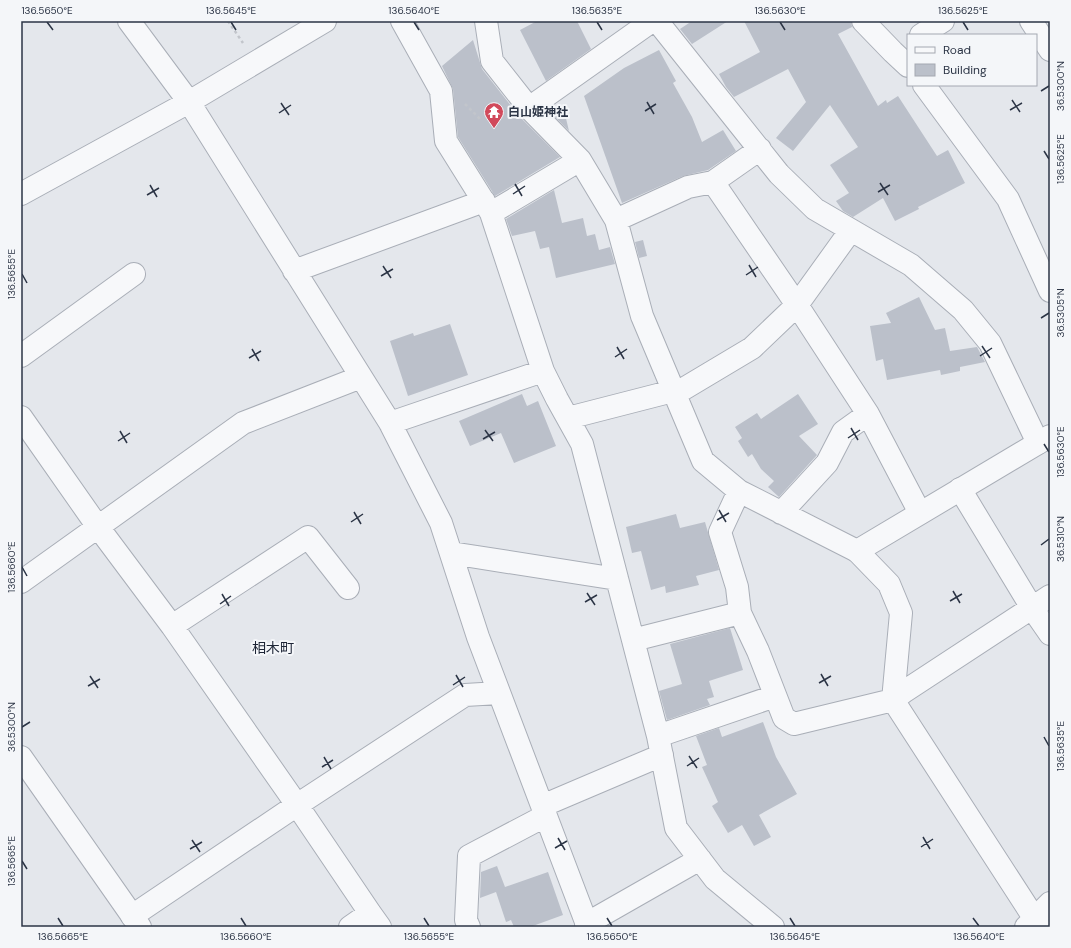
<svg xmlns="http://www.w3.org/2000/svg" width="1071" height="948" font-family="'DM Sans','Noto Sans JP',sans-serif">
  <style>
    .building { fill: #bbc0ca }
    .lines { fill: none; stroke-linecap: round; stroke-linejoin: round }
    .minor-casing { stroke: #a9aeb7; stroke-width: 24 }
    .tertiary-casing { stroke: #a9aeb7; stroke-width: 24 }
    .path { stroke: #c2c5cb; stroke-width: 2.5; stroke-dasharray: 3 3; stroke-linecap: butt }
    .minor { stroke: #f7f8fa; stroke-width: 22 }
    .tertiary { stroke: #f7f8fa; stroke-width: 22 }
    .ticks { fill: none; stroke: #2b3445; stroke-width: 1.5 }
    .labels { text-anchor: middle; stroke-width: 4; stroke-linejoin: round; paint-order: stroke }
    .poi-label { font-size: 12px; font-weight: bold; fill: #2b3445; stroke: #f4f6f9; text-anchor: start }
    .quarter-label { font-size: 14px; fill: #1d2536; stroke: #f4f6f9 }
    .neatline { fill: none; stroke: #2b3445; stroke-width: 1.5 }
    .ticks-label { font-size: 10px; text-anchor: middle; fill: #2b3445 }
  </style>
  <rect width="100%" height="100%" fill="#e4e7ec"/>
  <path class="building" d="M537,21H577L591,49L546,81L520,30Z
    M692,21H728L692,44L680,29Z
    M744,21H851L852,27L838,34L878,106L886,100L887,103L898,96L937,156L948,150L965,183L918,207L919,209L895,221L883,198L853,217L843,211L836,201L849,193L830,165L858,147L830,105L793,151L776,138L806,102L788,69L734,97L726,87L719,74L760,52Z
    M473,40L482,69L519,116L560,157L495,196L458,137L453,89L442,66Z
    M659,50L676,81L673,83L692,117L702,142L723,130L736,151L708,170L683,176L622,203L584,96L624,68Z
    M564,110L569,131L555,117Z
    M554,190L562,223L583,218L587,236L595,234L599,250L610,247L615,264L556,278L549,247L540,249L535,231L512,236L506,219Z
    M643,240L647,256L639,258L635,242Z
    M919,297L935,330L945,328L950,351L977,347L985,362L960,367V371L941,375L940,370L887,380L883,359L876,361L870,326L891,323L886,313Z
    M450,324L468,375L408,396L390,341L413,333L414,336Z
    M522,394L527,406L538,401L556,446L514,463L501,433L470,446L459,421Z
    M798,394L818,424L799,436L817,455L779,497L768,487L774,481L761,469L752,454L748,457L738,441L742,438L735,427L757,413L761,419Z
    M676,514L680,528L705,522L719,570L696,576L699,585L666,593L665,586L651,590L641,551L632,553L626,527Z
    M730,628L743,670L709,681L714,697L707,699L710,705L667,720L659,691L682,684L670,644Z
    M763,722L776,757L797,794L759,815L771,837L754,846L742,825L728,833L712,806L718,802L702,767L707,765L696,736L719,728L722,737Z
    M497,866L505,887L548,872L563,915L530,927H514L511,920L506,922L496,892L480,898L481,872Z"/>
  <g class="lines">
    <defs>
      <path id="minor" d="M129,21L189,102L390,423L441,523L478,637L588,927
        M402,21L441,91L446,141L491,213L543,371L557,399L582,444L658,736L676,828L715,879L773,927
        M486,21L492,61L529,108L580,160L616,220L642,316L703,461L739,491L857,551L889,584L901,613L893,700L1040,927
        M657,21L779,174L815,209L911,265L963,310L990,343L1038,443
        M863,21L893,52L908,66
        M921,35L943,21
        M924,85L1008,199L1050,291
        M529,108L652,21
        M713,182L760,149
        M21,194L189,102L325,21
        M491,213L580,160
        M616,220L688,187L713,182L797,305L868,414L920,513
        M294,271L484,201
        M21,356L134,274
        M675,394L752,348L797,305L851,230
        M21,417L98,527L172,626L297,805L465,695L499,693
        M568,418L673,391
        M390,423L543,371
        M960,489L1032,608L1050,634
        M739,491L720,532L737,587L740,613L758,651L784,718L794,724L893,700L905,691L1050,596
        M781,513L827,463L843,432L868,414
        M451,553L617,579
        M21,582L243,423L361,377
        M172,626L308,537L348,588
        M633,640L740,613
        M658,736L775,696
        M542,806L662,755
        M132,916L297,805L370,913L380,927
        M586,924L700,859
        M350,927L370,913
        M469,927L466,920L469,856L545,816"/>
      <path id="tertiary" d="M1031,21L1050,50
        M857,551L1050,436
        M21,757L140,927
        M1026,927L1050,903"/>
    </defs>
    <use href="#minor" class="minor-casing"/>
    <use href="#tertiary" class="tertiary-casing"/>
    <path class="path" d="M228,21L243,43
      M465,104L480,119"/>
    <use href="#minor" class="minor"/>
    <use href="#tertiary" class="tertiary"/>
  </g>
  <path class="ticks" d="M47,22L53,30M231,22L236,30M414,22L419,30M597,22L602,30M780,22L785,30M963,22L968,30M1041,91L1049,86M1012,100L1020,112M647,102L654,114M281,103L289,115M1010,110L1022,103M645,111L656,104M279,113L291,105M1044,151L1049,159M880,183L888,195M515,184L522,196M150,185L157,197M878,192L890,185M513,194L525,186M147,195L159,188M749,265L756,277M383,266L391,278M22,274L27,283M746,275L758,267M381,276L393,269M1041,318L1049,313M982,346L990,358M617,347L624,359M252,349L259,361M980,356L992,348M615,357L627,349M249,358L261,351M851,428L858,440M485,430L493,441M120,431L127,443M848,438L860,430M483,439L495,432M118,441L130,433M1044,444L1049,452M719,510L726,522M354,512L361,524M717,520L729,513M351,522L363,514M1041,545L1049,539M22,567L27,576M953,591L960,603M587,593L595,605M222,594L229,606M950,601L962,594M585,602L597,595M220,604L231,596M821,674L828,686M456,675L463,687M90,676L98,688M819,683L831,676M453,685L465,677M88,686L100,679M22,727L30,722M1044,737L1049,746M689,756L697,768M324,757L331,769M687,766L699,758M322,767L333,760M923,837L930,849M558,838L565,850M192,840L200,852M921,847L933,839M555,848L567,841M190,849L202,842M22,861L27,869M58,918L63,926M241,918L246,926M424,918L429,926M607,918L612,926M790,918L795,926M973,918L979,926"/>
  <defs>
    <symbol id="temple-pin" viewBox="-11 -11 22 30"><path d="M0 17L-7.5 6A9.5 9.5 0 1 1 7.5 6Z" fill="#d1495b" stroke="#f4f6f9"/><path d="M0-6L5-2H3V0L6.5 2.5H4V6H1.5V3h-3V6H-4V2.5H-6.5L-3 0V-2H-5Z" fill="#fff"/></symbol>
  </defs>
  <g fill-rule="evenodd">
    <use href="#temple-pin" x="483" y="101" width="22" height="30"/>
  </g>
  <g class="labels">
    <g class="poi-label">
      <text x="508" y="116">白山姫神社</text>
    </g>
    <g class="quarter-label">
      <text x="273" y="653">相木町</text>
    </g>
  </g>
  <rect width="1071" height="948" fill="none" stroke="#f4f6f9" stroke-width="44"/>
  <rect x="907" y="34" width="130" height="52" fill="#f4f6f9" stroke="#a4a8b1"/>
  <rect x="915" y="47" width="20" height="6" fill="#f7f8fa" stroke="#a4a8b1"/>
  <text x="943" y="54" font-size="12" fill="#2b3445">Road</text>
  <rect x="915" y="64" width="20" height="12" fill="#bbc0ca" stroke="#a4a8b1"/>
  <text x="943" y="74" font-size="12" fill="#2b3445">Building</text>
  <rect x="22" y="22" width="1027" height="904" class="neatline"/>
  <g class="ticks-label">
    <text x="47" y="14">136.5650°E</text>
    <text x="231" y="14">136.5645°E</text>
    <text x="414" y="14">136.5640°E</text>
    <text x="597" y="14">136.5635°E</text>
    <text x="780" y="14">136.5630°E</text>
    <text x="963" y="14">136.5625°E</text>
    <text transform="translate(1060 86) rotate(-90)" y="4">36.5300°N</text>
    <text transform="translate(1060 159) rotate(-90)" y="4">136.5625°E</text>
    <text transform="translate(11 274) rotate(-90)" y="4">136.5655°E</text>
    <text transform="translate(1060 313) rotate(-90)" y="4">36.5305°N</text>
    <text transform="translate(1060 452) rotate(-90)" y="4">136.5630°E</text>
    <text transform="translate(1060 539) rotate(-90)" y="4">36.5310°N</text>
    <text transform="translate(11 567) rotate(-90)" y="4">136.5660°E</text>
    <text transform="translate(11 727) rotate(-90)" y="4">36.5300°N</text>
    <text transform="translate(1060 746) rotate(-90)" y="4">136.5635°E</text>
    <text transform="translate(11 861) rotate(-90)" y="4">136.5665°E</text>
    <text x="63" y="940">136.5665°E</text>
    <text x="246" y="940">136.5660°E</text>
    <text x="429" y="940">136.5655°E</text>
    <text x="612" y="940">136.5650°E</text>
    <text x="795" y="940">136.5645°E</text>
    <text x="979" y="940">136.5640°E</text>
  </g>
</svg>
